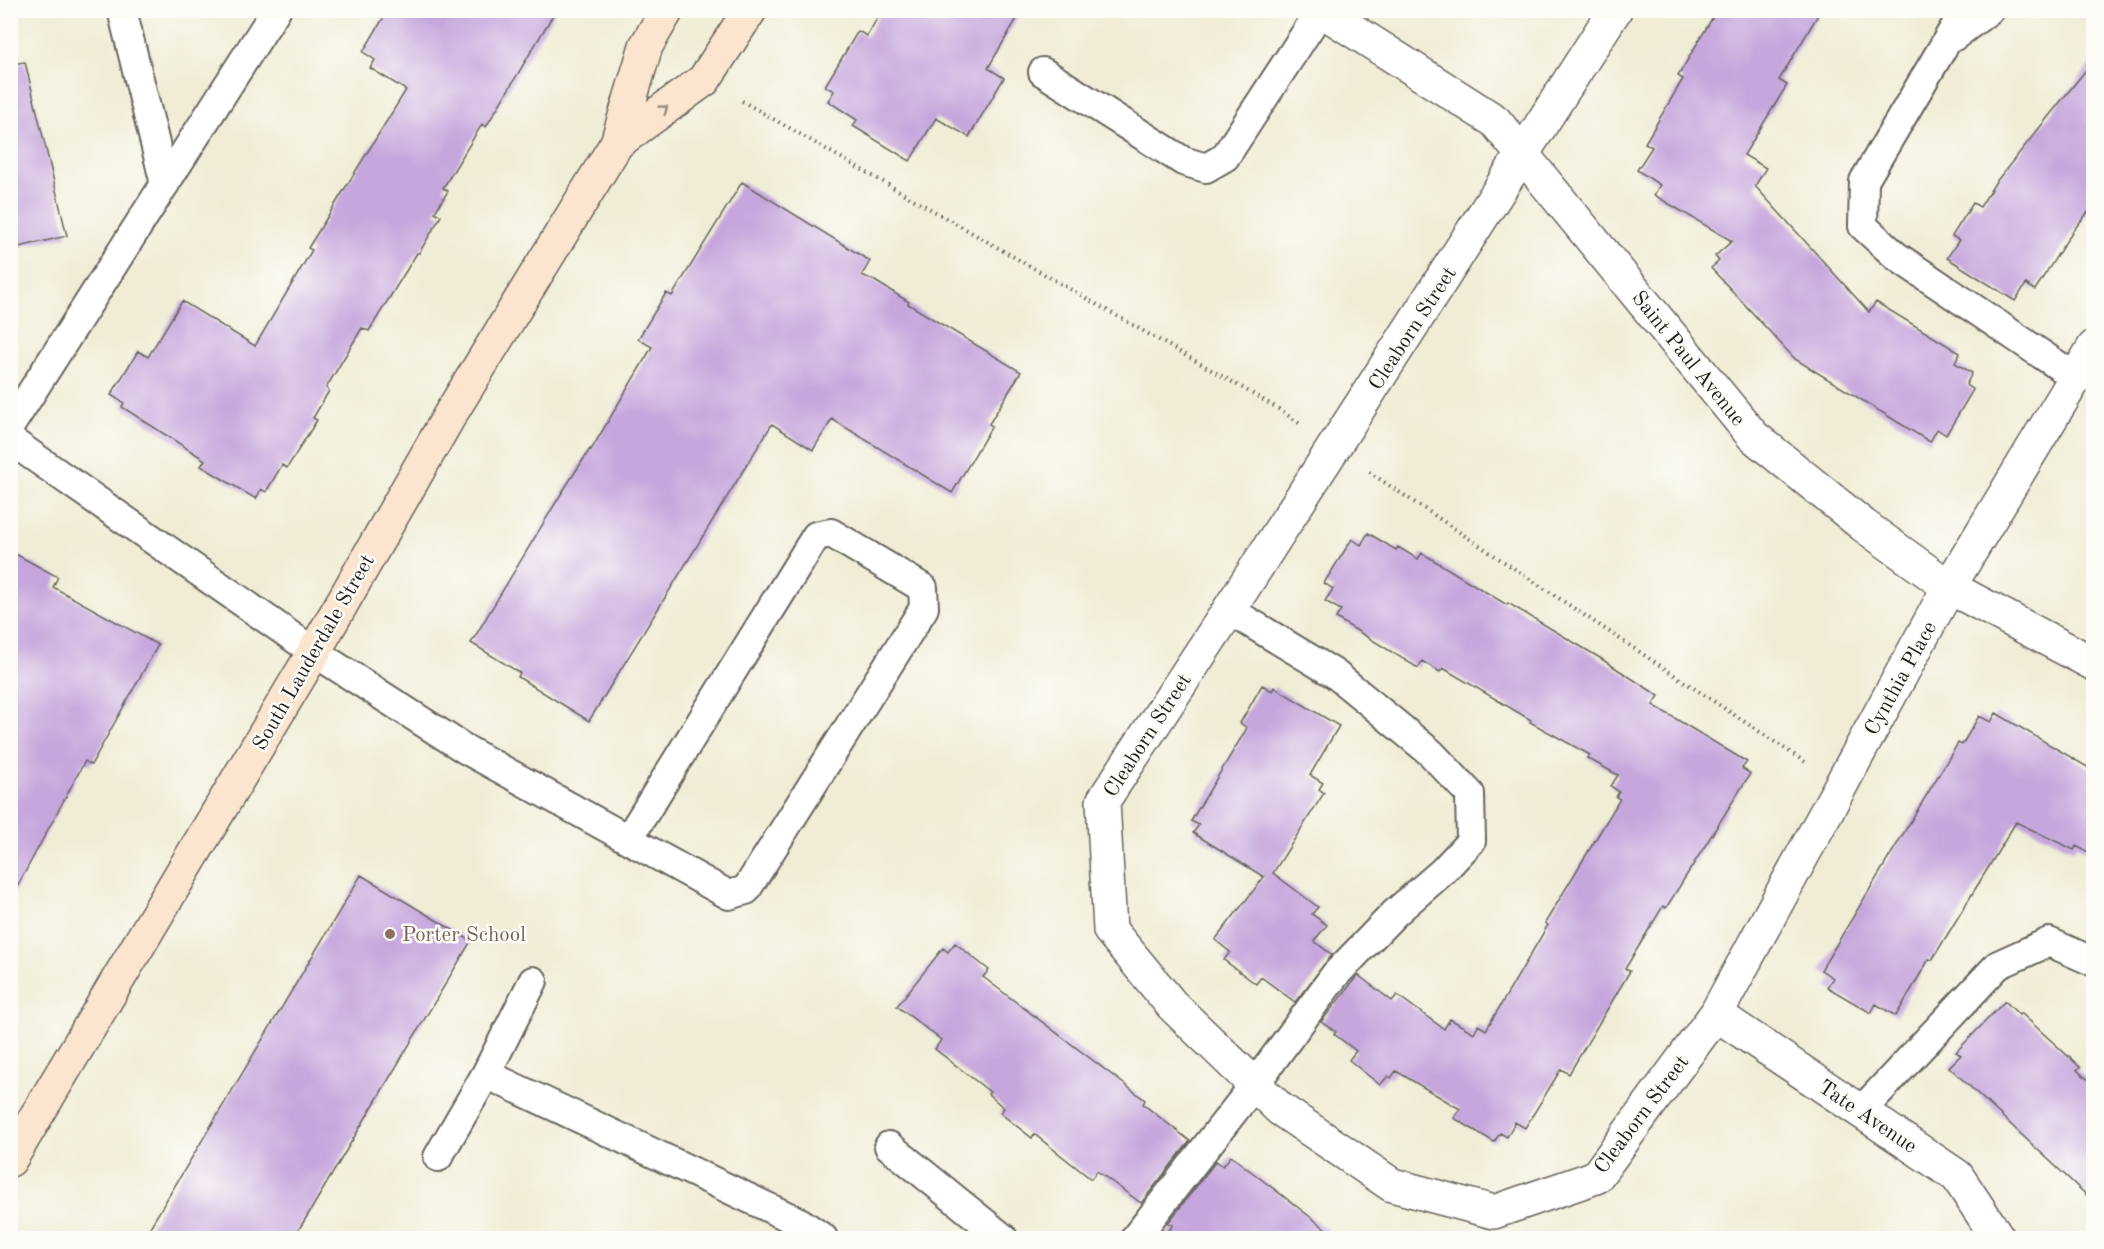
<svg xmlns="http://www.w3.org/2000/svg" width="2104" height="1249" font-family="'Old Standard TT',serif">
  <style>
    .building { fill: #c5a6dd }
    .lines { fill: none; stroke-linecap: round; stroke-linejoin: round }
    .lane-casing { stroke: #66655d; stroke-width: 32 }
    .street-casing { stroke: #66655d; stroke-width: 36 }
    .secondary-casing { stroke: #66655d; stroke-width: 36 }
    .path { stroke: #66655d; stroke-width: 4; stroke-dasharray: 1.5 4.5; stroke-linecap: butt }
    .lane { stroke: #fff; stroke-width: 28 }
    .street { stroke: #fff; stroke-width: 33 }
    .secondary { stroke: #fce5cf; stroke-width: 33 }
    .oneway { stroke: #978b7e }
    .education-dot { fill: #8d6e63; stroke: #fdfcf7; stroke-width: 2 }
    .labels { text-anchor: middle; stroke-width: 5; stroke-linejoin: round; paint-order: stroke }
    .street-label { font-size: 21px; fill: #1c1c1c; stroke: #fdfcf7 }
    .education-label { font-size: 21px; fill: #785e54; stroke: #fdfcf7; text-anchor: start }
  </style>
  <rect width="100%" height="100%" fill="#fdfcf7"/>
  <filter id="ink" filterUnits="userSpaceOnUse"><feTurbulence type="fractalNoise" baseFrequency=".0167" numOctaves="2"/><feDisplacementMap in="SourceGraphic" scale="12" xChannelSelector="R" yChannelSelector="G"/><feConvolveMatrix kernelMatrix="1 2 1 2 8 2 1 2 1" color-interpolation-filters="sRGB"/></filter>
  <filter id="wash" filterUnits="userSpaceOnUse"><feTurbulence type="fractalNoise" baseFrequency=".008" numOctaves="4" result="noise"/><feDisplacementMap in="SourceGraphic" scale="24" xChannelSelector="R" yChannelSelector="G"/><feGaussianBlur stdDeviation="1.35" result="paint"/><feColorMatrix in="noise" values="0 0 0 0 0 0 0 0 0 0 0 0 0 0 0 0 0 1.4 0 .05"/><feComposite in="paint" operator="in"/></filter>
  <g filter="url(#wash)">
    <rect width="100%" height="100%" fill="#f0ecd5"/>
    <g id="blocks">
      <path class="building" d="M388,10H556L486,127L482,124L443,188L448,191L435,212L441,216L419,253H417L369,331L362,328L326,388L329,391L313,418L317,420L287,468L282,465L266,492L261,489L256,499L201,466L205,460L122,407L124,403L111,395L138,351L148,357L182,301L255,346L312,250L308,248L406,90L370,68L375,60L363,52Z
        M882,10H1022L988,68L1004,78L969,137L936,118L910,161L853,126L857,120L828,101L834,91L825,86L858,31L867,36Z
        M1717,10H1821L1779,80L1787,85L1744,155L1766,168L1755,186L1869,312L1876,302L1960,353L1955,363L1972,373L1966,385L1973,390L1946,435L1937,429L1930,442L1795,359L1711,268L1719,261L1715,256L1732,241L1654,195L1660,185L1637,170L1652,147L1645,143L1683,79L1678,76Z
        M2094,60V205L2072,232L2035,290L2026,284L2015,301L1947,258L1959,240L1952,236L1973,203L1980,207L1995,183Z
        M25,62L67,236L10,249V64Z
        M742,182L870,261L862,275L875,281L909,302L908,304L1021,372L989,424L992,426L952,493L832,419L813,450L772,424L589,721L518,677L520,673L471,643L561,494L590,449L591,450L652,347L638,339L666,293L672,296Z
        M1368,533L1396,550L1398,547L1418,559L1422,553L1507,605L1508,603L1600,658L1659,696L1653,705L1747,762L1742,768L1750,774L1666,908L1663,906L1625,969L1630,971L1569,1074L1561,1069L1525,1128L1515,1122L1507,1137L1500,1133L1494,1142L1454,1118L1460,1109L1396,1071L1391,1078L1388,1076L1380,1085L1349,1060L1356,1051L1334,1034L1336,1032L1321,1022L1358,975L1392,1001L1397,995L1444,1029L1450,1019L1474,1033L1478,1025L1486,1030L1548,925L1545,923L1620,799L1616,797L1619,792L1611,786L1618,775L1587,758L1590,755L1530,722L1531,720L1443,668L1440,672L1422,661L1418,668L1336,618L1341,610L1325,601L1333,589L1324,583L1352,539L1361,545Z
        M10,551L58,577L53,587L158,645L91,765L85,761L10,900Z
        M1262,685L1272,691L1274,687L1339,726L1310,775L1323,783L1319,789L1324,793L1273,873L1318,907L1312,914L1327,925L1314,941L1332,955L1295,1002L1261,977L1256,984L1224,960L1230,952L1215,940L1264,877L1193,833L1199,825L1191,821L1247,728L1240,723Z
        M1996,713L2094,771V855L2076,846L2074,850L2016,822L1932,960L1929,959L1896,1016L1876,1004L1871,1013L1827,987L1833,978L1821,970L1958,743L1962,745L1979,716L1991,722Z
        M361,875L471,941L309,1213L293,1239H143Z
        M955,943L989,970L983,977L1145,1100L1143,1104L1190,1141L1141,1203L1097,1171L1091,1179L1034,1134L1032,1138L1000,1113L1004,1108L988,1094L990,1092L935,1049L941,1040L897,1006L943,948L948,952Z
        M2005,1001L2019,1015L2021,1013L2080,1067L2077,1070L2094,1085V1202L1949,1067L1961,1055L1956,1052Z
        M1231,1156L1274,1189L1339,1239H1163L1173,1225L1168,1223L1216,1161L1223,1166Z"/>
    </g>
  </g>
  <g filter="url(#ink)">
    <use href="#blocks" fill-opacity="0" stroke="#66655d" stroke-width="1.5"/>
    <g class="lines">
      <defs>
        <path id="lane" d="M122,10L165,184
          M1965,10L1864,181L1863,226L1896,256L2075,377
          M1953,37L1989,10
          M1043,72L1183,161L1206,168L1225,157L1321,10
          M10,426L276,10
          M10,440L314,652L465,749L729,895L746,890L924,608L923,588L831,533L816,536L629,838
          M533,981L486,1074L801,1223L823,1238
          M1861,1111L1998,965L2049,942L2094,962
          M889,1146L1003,1238
          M438,1157L486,1074
          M1135,1238L1255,1084L1335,975L1395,913L1443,871L1471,841L1470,794L1431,753L1335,674L1229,610"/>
        <path id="street" d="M1321,10L1495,121L1753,436L1863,525L1949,587L2094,664
          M1615,10L1229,610L1103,801L1110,930L1172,1005L1280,1109L1392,1185L1494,1212L1596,1177L1716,1014L1949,587L2094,347
          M1716,1014L1957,1176L1998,1238"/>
        <path id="secondary" d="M617,143L704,80L750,10
          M10,1160L314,652L451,413L617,143L646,46L667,10"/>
      </defs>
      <use href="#lane" class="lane-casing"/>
      <use href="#street" class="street-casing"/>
      <use href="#secondary" class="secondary-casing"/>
      <path class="path" d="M742,101L1274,406L1299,423
        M1369,472L1805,762"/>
      <use href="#lane" class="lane"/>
      <use href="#street" class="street"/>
      <use href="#secondary" class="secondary"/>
    </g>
    <defs><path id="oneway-chevron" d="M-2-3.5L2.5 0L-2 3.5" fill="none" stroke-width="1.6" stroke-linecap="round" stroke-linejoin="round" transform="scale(1.5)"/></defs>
    <use class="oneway" href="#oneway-chevron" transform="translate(664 109) rotate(-36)"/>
  </g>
  <circle class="education-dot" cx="390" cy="934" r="6"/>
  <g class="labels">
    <g class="street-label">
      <text transform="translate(1412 328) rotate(-57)" y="7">Cleaborn Street</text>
      <text transform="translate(1689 358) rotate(51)" y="7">Saint Paul Avenue</text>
      <text transform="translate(313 652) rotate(-60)" y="7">South Lauderdale Street</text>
      <text transform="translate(1900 678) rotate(-61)" y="7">Cynthia Place</text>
      <text transform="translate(1147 735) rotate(-57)" y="7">Cleaborn Street</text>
      <text transform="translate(1641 1114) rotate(-53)" y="7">Cleaborn Street</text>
      <text transform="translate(1868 1116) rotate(34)" y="7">Tate Avenue</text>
    </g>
    <g class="education-label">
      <text x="402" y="941">Porter School</text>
    </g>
  </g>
  <rect width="2104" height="1249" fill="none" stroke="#fdfcf7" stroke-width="36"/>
</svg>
